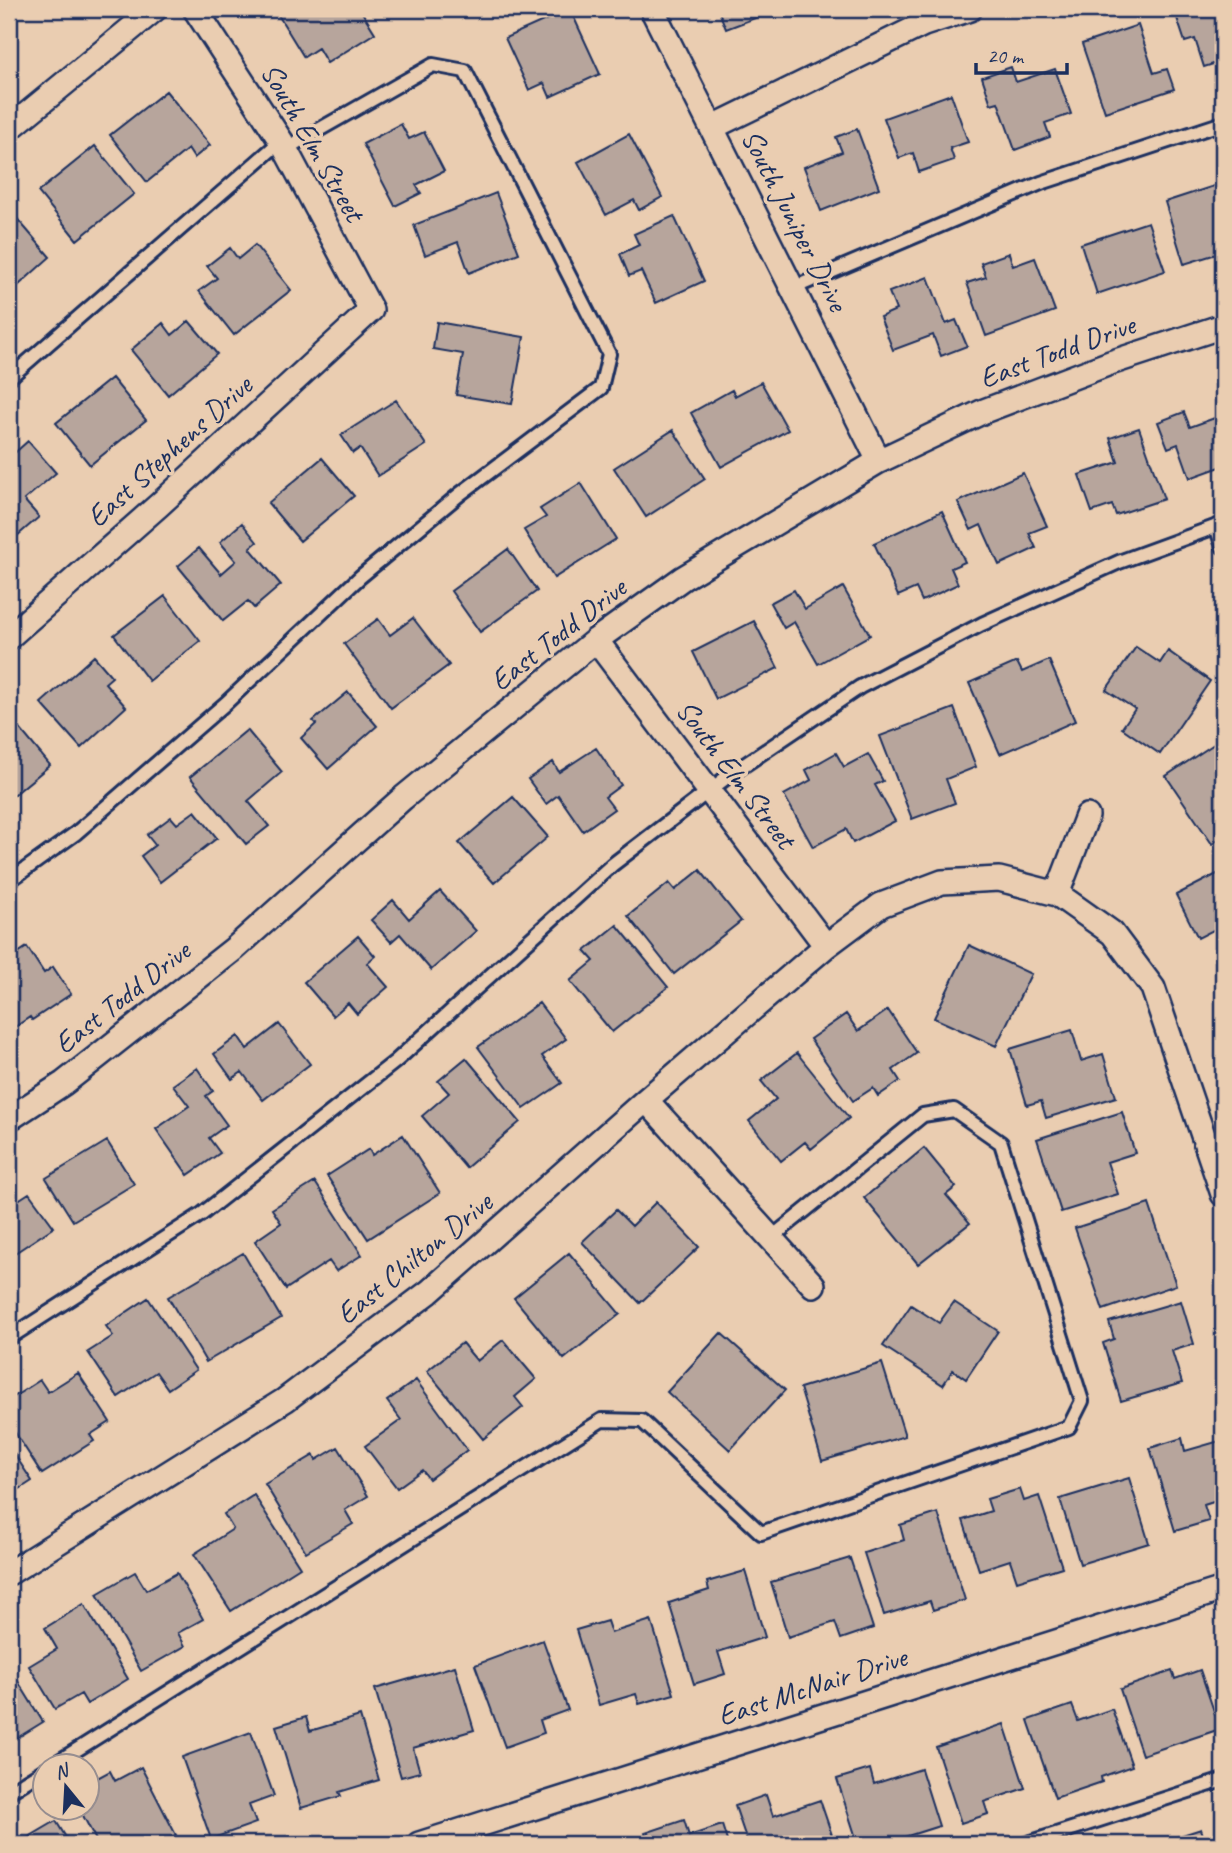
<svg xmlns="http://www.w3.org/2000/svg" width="1232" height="1853" font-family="Caveat,sans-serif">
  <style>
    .building { fill: #b7a59c; stroke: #1b2f5e; stroke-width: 2 }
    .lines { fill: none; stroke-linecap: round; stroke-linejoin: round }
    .service-casing { stroke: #1b2f5e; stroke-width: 18 }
    .minor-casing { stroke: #1b2f5e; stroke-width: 28 }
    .service { stroke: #eacdb1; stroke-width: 12 }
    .minor { stroke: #eacdb1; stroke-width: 23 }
    .labels { text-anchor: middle; stroke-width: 7; stroke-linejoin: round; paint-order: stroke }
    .street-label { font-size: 30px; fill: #1b2f5e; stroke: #eacdb1 }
  </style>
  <rect width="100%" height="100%" fill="#eacdb1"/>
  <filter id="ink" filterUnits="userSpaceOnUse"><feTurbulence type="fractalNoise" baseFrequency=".0143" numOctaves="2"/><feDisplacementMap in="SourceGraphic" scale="14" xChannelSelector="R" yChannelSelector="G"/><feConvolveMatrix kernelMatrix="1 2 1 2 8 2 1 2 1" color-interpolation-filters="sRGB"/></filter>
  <g filter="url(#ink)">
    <path class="building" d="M277,9H360L375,33L327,63L318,48L304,57L275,10Z
      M570,9L600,74L550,97L544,83L529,90L505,38Z
      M718,9H779L726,29Z
      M1194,9H1223V61L1204,67L1195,39L1185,42L1176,15Z
      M1138,25L1154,73L1167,69L1174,89L1105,112L1082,44Z
      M1011,67L1016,82L1055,69L1071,114L1045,123L1050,137L1015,150L998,102L991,104L982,77Z
      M166,91L210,145L194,158L188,149L147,182L110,135Z
      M951,94L968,142L950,148L954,160L919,172L913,153L899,158L884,118Z
      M401,124L409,139L424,132L444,171L416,185L421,193L395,206L363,144Z
      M857,129L879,188L821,211L804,167L842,152L836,137Z
      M629,134L662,197L639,210L634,200L606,215L578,162Z
      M95,146L134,194L77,240L38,192Z
      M1217,185L1220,193L1223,192V252L1184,264L1165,202Z
      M496,193L519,253L469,273L458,242L425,255L414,225Z
      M14,215L50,257L9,294V219Z
      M674,216L704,281L656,303L641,271L629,276L620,254L639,245L634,234Z
      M1148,222L1165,271L1097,294L1081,244Z
      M255,245L291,290L234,335L199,291L217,278L207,266L230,248L238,259Z
      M1009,253L1013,266L1035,258L1055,311L986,336L967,283L986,277L981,263Z
      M928,277L946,324L956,320L967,346L941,356L933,335L893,350L880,317L896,310L889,292Z
      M189,321L217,354L168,395L131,350L163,323L172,335Z
      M437,322L524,337L512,404L456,395L463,354L433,349Z
      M112,378L146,420L90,465L56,423Z
      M761,382L788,430L721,467L691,413L732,390L735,396Z
      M396,400L426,445L378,476L360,448L353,453L341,435Z
      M1184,412L1190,427L1223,415V466L1190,478L1178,444L1168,448L1158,422Z
      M1139,428L1164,499L1116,515L1112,505L1092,512L1079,475L1118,462L1110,438Z
      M673,430L705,479L646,517L614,468Z
      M28,441L56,473L24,500L39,517L17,536L9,527V458Z
      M322,458L354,496L300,541L268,503Z
      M1023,473L1047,526L1029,533L1036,548L999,565L981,525L971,530L958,502Z
      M581,483L616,539L554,578L524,530L546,517L540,509Z
      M942,511L965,562L951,568L958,584L922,601L916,588L898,596L874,543Z
      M242,523L257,542L250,548L281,585L254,608L248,601L223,621L178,566L199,548L221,574L236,561L220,542Z
      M508,549L537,591L480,632L451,591Z
      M843,587L870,635L818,664L794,622L784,628L770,603L794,590L805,609Z
      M165,596L200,641L149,681L114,635Z
      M413,618L449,665L391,708L344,644L378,619L390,635Z
      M754,621L778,668L716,699L693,652Z
      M1136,647L1160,663L1168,651L1210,681L1160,754L1122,728L1135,709L1106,690Z
      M94,656L112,677L105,683L126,707L81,748L41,703Z
      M1049,660L1075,721L1000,754L969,683L1017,662L1022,672Z
      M348,692L377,726L328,769L301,738L316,724L313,721Z
      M954,708L976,767L946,779L955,803L912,819L880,736Z
      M16,724L50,765L9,799V730Z
      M247,730L282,772L248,801L269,826L246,844L190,777Z
      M1223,738V837L1212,844L1166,776Z
      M596,748L621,785L605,797L614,809L583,831L558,795L546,804L528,779L553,762L559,772Z
      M836,753L844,767L868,754L883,781L875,785L895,821L853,843L846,829L813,847L784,795L811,780L806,770Z
      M513,797L548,837L494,883L459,843Z
      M195,811L217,838L160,882L141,856L155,845L147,835L171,817L177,824Z
      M700,870L741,921L674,974L628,916L669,883L675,890Z
      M1223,871V945L1215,929L1198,938L1176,895Z
      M440,891L476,931L431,970L400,934L391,942L371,920L393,900L409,919Z
      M617,925L668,987L612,1032L570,981L594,961L585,951Z
      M358,936L375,956L367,963L388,987L357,1014L348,1003L333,1016L304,982Z
      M969,945L1031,974L996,1046L934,1018Z
      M27,947L44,973L53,967L71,994L32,1020L30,1017L9,1031V959Z
      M539,1003L566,1039L542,1056L562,1083L524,1109L478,1047Z
      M888,1010L917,1053L893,1070L900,1081L878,1096L873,1088L853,1101L810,1039L846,1014L858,1031Z
      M279,1024L310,1064L263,1100L242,1072L232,1079L214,1054L238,1036L247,1049Z
      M1072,1030L1081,1061L1103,1054L1116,1097L1046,1118L1041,1101L1027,1105L1010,1049Z
      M797,1053L849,1118L811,1149L805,1142L781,1161L749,1121L776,1099L761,1081Z
      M466,1058L520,1122L466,1168L422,1116L449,1093L438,1081Z
      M197,1068L213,1091L206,1096L227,1125L209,1138L220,1153L188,1175L156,1129L189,1106L173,1085Z
      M1122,1112L1135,1153L1107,1162L1118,1194L1061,1212L1037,1139Z
      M403,1135L440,1193L368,1239L327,1176L369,1149L372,1155Z
      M107,1141L134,1184L73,1221L46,1178Z
      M924,1148L956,1187L946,1195L970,1223L918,1264L864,1198Z
      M315,1182L362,1255L336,1271L329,1261L286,1289L255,1241L281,1223L272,1209Z
      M29,1193L54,1227L9,1257V1206Z
      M656,1202L699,1247L640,1303L582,1242L616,1210L632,1226Z
      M1149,1204L1176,1285L1103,1310L1075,1228Z
      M243,1253L281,1318L206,1362L168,1297Z
      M569,1253L620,1314L564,1359L514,1298Z
      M148,1298L196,1370L168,1389L156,1372L118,1397L88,1352L113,1336L106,1326Z
      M1181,1301L1194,1344L1172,1351L1182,1383L1121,1401L1103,1343L1114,1339L1109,1322Z
      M954,1302L998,1331L966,1379L953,1370L943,1385L883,1346L911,1305L939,1323Z
      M721,1333L785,1390L730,1450L667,1392Z
      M503,1340L536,1379L515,1397L523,1407L483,1439L427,1371L462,1343L477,1361Z
      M882,1363L905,1436L822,1461L800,1388Z
      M78,1373L110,1422L90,1435L94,1441L42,1474L9,1423V1400L40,1380L48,1392Z
      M416,1380L467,1450L429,1479L422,1470L397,1488L365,1446L401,1420L387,1401Z
      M1182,1438L1185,1451L1223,1440V1499L1204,1505L1209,1521L1175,1531L1150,1448Z
      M9,1446L32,1481L9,1496Z
      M338,1447L368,1496L345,1510L353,1524L306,1552L265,1484L314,1455L316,1460Z
      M1129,1478L1149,1543L1080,1564L1060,1499Z
      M1020,1489L1024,1501L1039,1496L1062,1567L1017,1581L1010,1560L979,1570L963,1520L991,1511L987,1499Z
      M254,1495L300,1567L231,1611L194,1554L233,1529L224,1514Z
      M938,1513L965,1600L933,1610L930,1601L884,1615L864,1553L904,1540L900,1525Z
      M850,1558L873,1628L841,1639L835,1622L788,1637L771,1582Z
      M745,1571L765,1637L718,1652L725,1674L694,1684L669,1603L709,1590L707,1582Z
      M135,1572L146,1590L177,1573L203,1619L178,1633L185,1646L141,1671L97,1594Z
      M84,1604L128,1679L87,1704L81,1694L55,1709L29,1666L57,1649L45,1628Z
      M651,1620L674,1694L639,1704L636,1694L599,1705L576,1630L607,1621L611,1633Z
      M543,1640L568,1710L540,1720L544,1733L505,1747L475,1665Z
      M455,1666L474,1730L413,1748L420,1772L401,1777L375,1689Z
      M11,1670L43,1722L9,1743V1671Z
      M1200,1670L1220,1729L1142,1755L1120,1689L1172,1671L1175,1679Z
      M1072,1705L1078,1721L1112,1709L1132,1766L1101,1777L1102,1782L1055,1798L1028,1720Z
      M360,1716L379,1780L339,1792L341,1796L301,1808L276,1726L306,1717L310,1731Z
      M1004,1724L1025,1788L984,1802L988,1814L961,1823L936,1747Z
      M251,1732L274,1796L249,1805L256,1823L211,1839L182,1757Z
      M141,1767L176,1835L158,1844H98L79,1808H88V1798L92,1796L88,1783L110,1771L115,1781Z
      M870,1769L874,1784L921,1769L939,1826L892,1841L893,1844H858L837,1779Z
      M766,1795L773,1816L820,1800L835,1844H748L735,1806Z
      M684,1820L689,1836L722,1825L728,1844H649L645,1833Z
      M56,1821L70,1844H17Z
      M1201,1829L1205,1841L1223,1835V1844H1171L1170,1839Z"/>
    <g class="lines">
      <defs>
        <path id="service" d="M793,288L1041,183L1223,123
          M9,378L281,141
          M1216,526L1223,547
          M9,881L76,833L226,703L360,577L460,494L601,388L609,354L465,71L433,65L285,149
          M9,1338L202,1214L396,1061L612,865L731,774L860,687L982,624L1119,562L1223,524
          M51,1766L602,1420L642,1421L761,1533L1069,1427L1082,1401L1001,1143L954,1110L923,1115L771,1238
          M9,1792L46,1769
          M1025,1844L1223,1780"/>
        <path id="minor" d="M652,9L879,461
          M713,127L924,24L970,9
          M9,129L155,9
          M9,637L159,505L371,310L281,141L195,9
          M596,640L826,946
          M1057,894L1087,816
          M646,1100L813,1285
          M9,1119L64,1083L234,949L403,798L596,640L683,578L879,461L984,411L1110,363L1223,326
          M9,1573L285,1400L429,1292L646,1100L826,946L881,905L942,882L999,879L1057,894L1112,933L1153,988L1223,1194
          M419,1844L1223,1589"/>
      </defs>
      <use href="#service" class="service-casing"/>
      <use href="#minor" class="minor-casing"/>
      <use href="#service" class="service"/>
      <use href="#minor" class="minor"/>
    </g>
  </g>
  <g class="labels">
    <g class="street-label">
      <text transform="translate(313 142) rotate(60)" y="10">South Elm Street</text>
      <text transform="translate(795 220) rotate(63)" y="10">South Juniper Drive</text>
      <text transform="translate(1057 351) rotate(-20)" y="10">East Todd Drive</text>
      <text transform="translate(169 451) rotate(-42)" y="10">East Stephens Drive</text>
      <text transform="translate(558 634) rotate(-38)" y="10">East Todd Drive</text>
      <text transform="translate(736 774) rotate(53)" y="10">South Elm Street</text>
      <text transform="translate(122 997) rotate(-38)" y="10">East Todd Drive</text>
      <text transform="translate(414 1258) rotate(-39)" y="10">East Chilton Drive</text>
      <text transform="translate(812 1686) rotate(-18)" y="10">East McNair Drive</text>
    </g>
  </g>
  <rect width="1232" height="1853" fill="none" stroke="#eacdb1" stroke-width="35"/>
  <rect x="18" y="18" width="1197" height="1818" fill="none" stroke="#1b2f5e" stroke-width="2.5" filter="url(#ink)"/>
  <g transform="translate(66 1787) rotate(342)"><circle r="33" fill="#eacdb1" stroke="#978e90" stroke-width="2"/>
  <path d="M0-5L12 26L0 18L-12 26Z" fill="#1b2f5e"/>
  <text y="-10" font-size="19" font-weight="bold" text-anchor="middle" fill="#1b2f5e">N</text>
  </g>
  <path d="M976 63v10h91v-10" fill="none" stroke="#1b2f5e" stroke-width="3.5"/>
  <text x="987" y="63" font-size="21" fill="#1b2f5e" stroke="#eacdb1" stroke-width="5" paint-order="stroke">20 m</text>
</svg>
